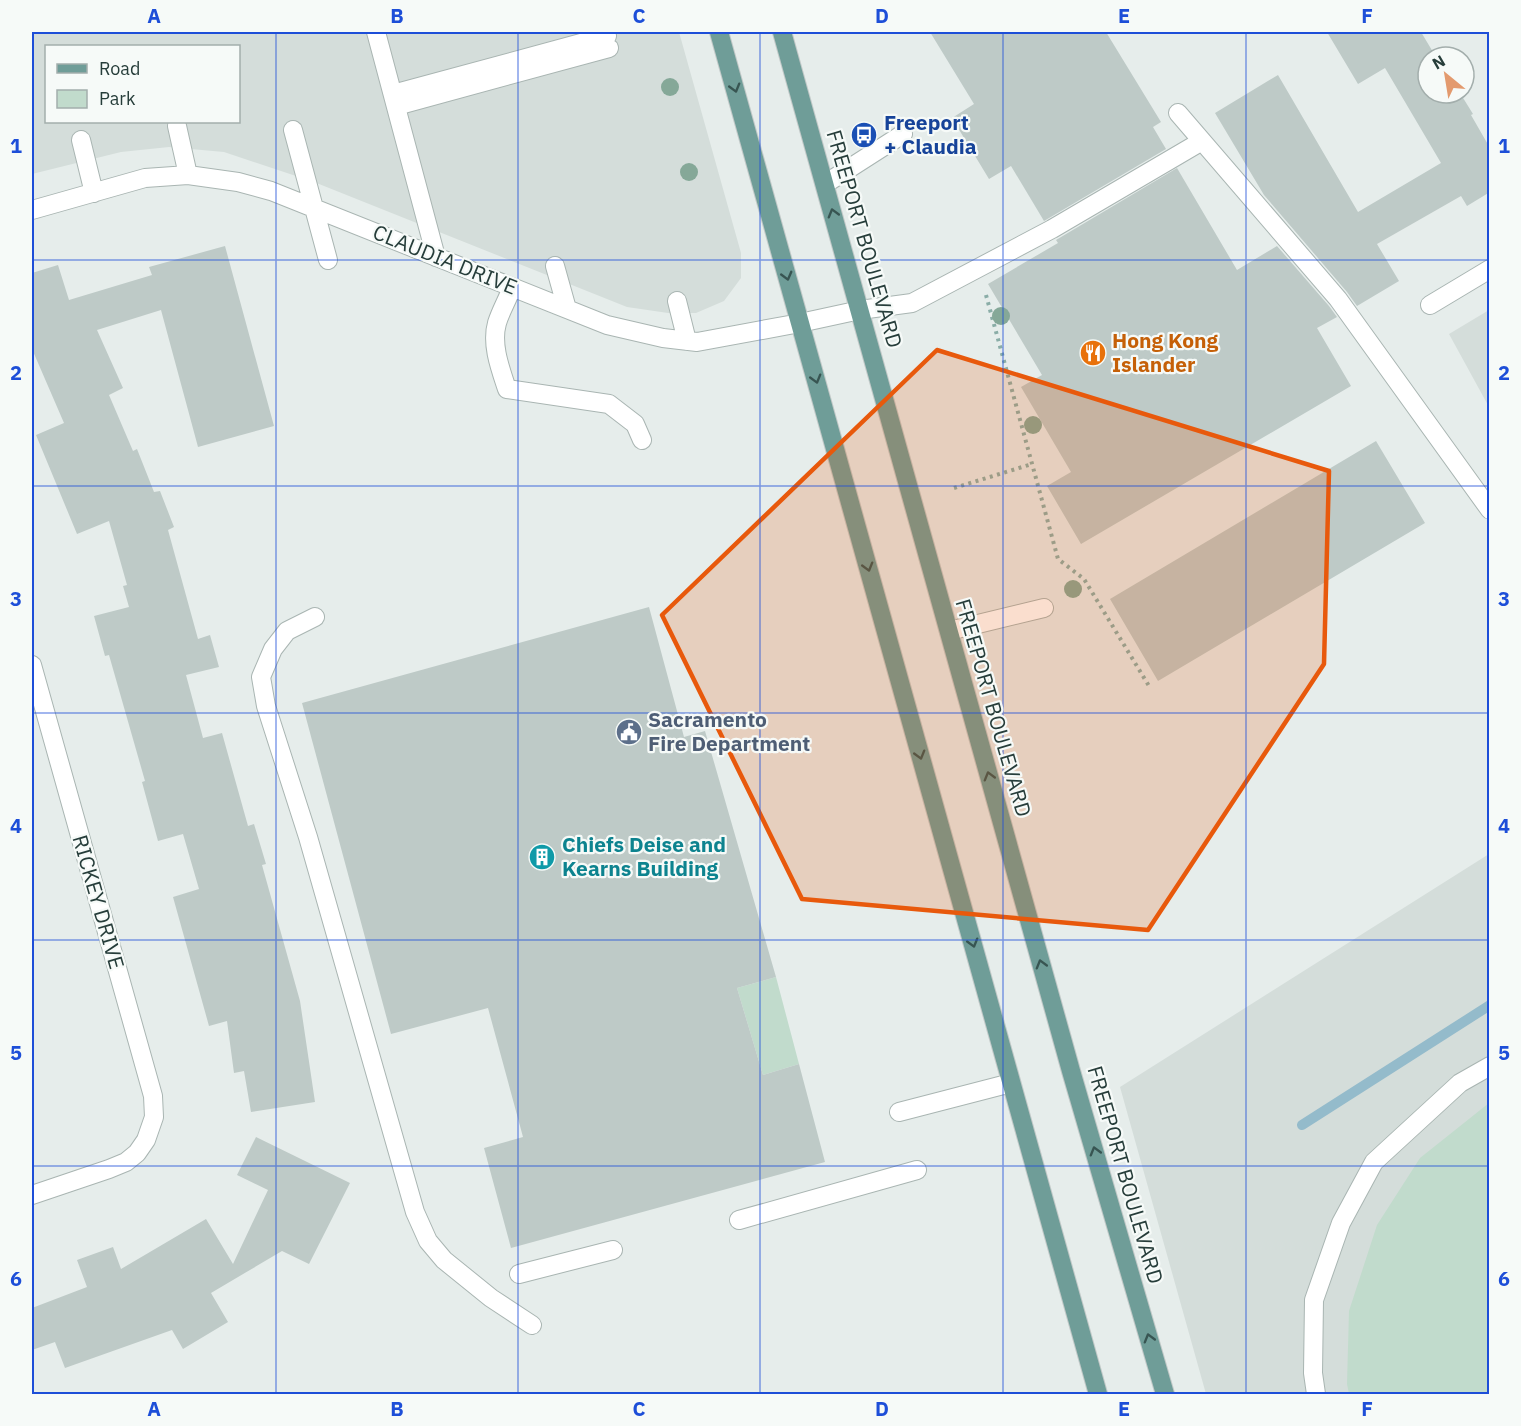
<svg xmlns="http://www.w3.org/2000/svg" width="1521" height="1426" font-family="'IBM Plex Sans',sans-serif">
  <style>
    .built { fill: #d4ddda; fill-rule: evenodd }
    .green { fill: #c1dbcc }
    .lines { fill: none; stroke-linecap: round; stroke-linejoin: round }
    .stream { stroke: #94bbcb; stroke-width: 10 }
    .building { fill: #becac7 }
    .minor-casing { stroke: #a9b5b2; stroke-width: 20 }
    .major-casing { stroke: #c2c9c8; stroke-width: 20 }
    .path { stroke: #8aada7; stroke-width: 4; stroke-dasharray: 3 4.5; stroke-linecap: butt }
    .minor { stroke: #fff; stroke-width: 18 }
    .major { stroke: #6f9d98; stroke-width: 18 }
    .tree { fill: #85a898 }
    .oneway { stroke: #385552 }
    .marked { fill: #e8590c; fill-opacity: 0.2; stroke: #e8590c; stroke-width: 4.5; stroke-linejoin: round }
    .grid { fill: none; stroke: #1d4ed8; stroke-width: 1.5; stroke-opacity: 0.55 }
    .labels { text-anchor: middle; stroke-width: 4.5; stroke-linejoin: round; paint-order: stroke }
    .transit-label { font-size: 21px; font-weight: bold; fill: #164399; stroke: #f6faf8; text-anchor: start }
    .street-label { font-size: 21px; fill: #263d3a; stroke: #f6faf8 }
    .food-label { font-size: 21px; font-weight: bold; fill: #c56008; stroke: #f6faf8; text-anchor: start }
    .service-label { font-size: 21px; font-weight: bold; fill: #4e5e75; stroke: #f6faf8; text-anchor: start }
    .culture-label { font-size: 21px; font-weight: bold; fill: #0d838f; stroke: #f6faf8; text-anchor: start }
    .neatline { fill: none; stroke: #1d4ed8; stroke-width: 2 }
    .grid-label { font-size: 20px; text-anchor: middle; font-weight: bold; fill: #1d4ed8 }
  </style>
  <rect width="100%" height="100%" fill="#e6edeb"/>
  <path class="built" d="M32,32H679L741,253V278L724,301L696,313H668L627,307L314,182L224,152L169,147L121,152L32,174ZM46,46H238V122H46Z
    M1489,310V407L1449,334Z
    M1489,854V1394H1206L1120,1087Z"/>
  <path class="green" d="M776,977L799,1064L763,1075L737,988Z
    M1489,1103V1394H1349L1347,1384L1349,1311L1377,1225L1420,1158Z"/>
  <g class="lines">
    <path class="stream" d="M1302,1125L1490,1005"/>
  </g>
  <path class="building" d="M930,32H1106L1161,122L1153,127L1166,149L1044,221L1011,166L989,179L952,118L974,104Z
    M1327,32H1421L1436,57H1428V93H1460L1473,114L1471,115L1490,148V192L1467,206L1461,196L1377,244L1399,281L1357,306L1347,292L1264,195L1215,113L1278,75L1358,212L1441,163L1385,68L1358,84Z
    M1177,168L1237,270L1277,246L1329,306L1337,317L1317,328L1351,386L1081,544L1047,486L1071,472L1021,387L1042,375L988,284L1058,243L1056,240Z
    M225,246L274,426L198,447L161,310L97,330L123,388L109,395L133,451L137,449L154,492L160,491L174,527L168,530L198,639L210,635L219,667L186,675L203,738L222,733L248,826L254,824L266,864L262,865L300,1001L315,1102L251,1112L244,1071L234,1073L227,1021L209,1026L173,897L199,889L183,834L158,841L142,782L145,781L109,655L105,656L94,616L129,607L123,586L127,585L109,521L77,534L36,435L64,423L32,349V273L58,265L69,300L152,275L149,267Z
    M1376,441L1425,523L1158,681L1110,599Z
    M649,607L684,737L705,731L776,977L737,988L763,1075L799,1064L825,1162L511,1248L484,1148L523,1137L488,1008L391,1034L302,703Z
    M256,1137L350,1183L309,1264L282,1251L211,1293L228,1322L183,1349L172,1330L65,1368L55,1342L32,1350V1308L87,1287L77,1260L113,1247L121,1269L206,1219L233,1264L268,1190L237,1175Z"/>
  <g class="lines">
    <defs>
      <path id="minor" d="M376,32L436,257
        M393,94L607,36
        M396,106L609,48
        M1178,113L1338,299L1490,510
        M177,126L188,175
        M293,130L328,260
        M81,140L94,193
        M825,184L903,134
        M32,210L145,178L188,175L238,182L271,191L607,325L663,338L697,342L800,323L860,310L912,303L1052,229L1202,141
        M555,266L567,309
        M512,287C508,299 501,310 497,323C491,344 500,368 507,389L609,404L635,424L642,440
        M677,301L687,341
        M1430,305L1490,269
        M315,617L287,631L273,649L261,677L266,706L308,837L415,1212L428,1241L444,1260L491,1298L532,1325
        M949,631L1044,608
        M32,665L153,1096L154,1117L146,1140L137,1153L126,1162L109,1169L32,1195
        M899,1112L1011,1083
        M739,1220L917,1170
        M519,1274L613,1250
        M1316,1394L1313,1373L1314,1300L1341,1223L1374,1162L1460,1083L1490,1066"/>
      <path id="major" d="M719,32L1098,1394
        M782,32L1071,1071L1165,1394"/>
    </defs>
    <use href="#minor" class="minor-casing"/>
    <use href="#major" class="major-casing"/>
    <path class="path" d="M986,295L1058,559L1084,579L1149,686
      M954,488L1032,464"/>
    <use href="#minor" class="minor"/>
    <use href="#major" class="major"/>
  </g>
  <g class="tree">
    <circle cx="670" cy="87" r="9"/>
    <circle cx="689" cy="172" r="9"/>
    <circle cx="1001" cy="316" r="9"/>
    <circle cx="1033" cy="425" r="9"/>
    <circle cx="1073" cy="589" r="9"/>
  </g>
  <defs><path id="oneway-chevron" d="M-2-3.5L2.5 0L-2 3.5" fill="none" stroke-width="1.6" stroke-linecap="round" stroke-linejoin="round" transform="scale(1.5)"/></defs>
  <g class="oneway">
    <use href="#oneway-chevron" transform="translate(735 88) rotate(74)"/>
    <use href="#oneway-chevron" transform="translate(833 213) rotate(-106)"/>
    <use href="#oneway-chevron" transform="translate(787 276) rotate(75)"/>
    <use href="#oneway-chevron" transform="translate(816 379) rotate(74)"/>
    <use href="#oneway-chevron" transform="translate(868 567) rotate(74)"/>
    <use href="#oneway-chevron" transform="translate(920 755) rotate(74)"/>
    <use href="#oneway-chevron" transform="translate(989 776) rotate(-106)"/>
    <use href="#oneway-chevron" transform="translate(973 943) rotate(74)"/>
    <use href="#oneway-chevron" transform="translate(1041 964) rotate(-106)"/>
    <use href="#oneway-chevron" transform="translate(1095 1151) rotate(-106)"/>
    <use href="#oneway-chevron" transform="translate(1149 1338) rotate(-106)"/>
  </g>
  <path class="marked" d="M937,350L1329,471L1324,664L1148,930L802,899L662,615Z"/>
  <path class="grid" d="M276,32V1394M518,32V1394M760,32V1394M1003,32V1394M1246,32V1394M32,260H1490M32,486H1490M32,713H1490M32,940H1490M32,1166H1490"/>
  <defs>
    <symbol id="bus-disc" viewBox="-11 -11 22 22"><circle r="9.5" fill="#1a4fb4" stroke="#f6faf8"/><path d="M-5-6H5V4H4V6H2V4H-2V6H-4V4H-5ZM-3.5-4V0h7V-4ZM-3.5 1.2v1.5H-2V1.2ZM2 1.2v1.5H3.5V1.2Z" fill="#fff"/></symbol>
    <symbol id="restaurant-disc" viewBox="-11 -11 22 22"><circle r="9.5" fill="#e8710a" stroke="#f6faf8"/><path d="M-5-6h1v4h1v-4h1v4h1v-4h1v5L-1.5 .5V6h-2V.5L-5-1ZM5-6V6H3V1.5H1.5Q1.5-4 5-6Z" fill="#fff"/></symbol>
    <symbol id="civic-disc" viewBox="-11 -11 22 22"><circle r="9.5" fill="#5c6f8a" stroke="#f6faf8"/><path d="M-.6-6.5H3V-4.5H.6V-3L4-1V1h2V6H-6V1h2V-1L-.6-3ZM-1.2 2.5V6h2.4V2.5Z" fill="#fff"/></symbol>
    <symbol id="building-disc" viewBox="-11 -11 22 22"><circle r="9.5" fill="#0f9aa8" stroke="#f6faf8"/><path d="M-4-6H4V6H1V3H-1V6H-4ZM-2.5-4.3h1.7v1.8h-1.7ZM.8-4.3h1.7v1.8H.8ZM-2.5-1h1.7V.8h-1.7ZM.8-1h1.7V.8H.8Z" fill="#fff"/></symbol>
  </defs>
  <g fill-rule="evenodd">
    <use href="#bus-disc" x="849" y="120" width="30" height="30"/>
    <use href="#restaurant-disc" x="1078" y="338" width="30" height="30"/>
    <use href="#civic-disc" x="614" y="717" width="30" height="30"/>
    <use href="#building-disc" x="527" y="842" width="30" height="30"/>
  </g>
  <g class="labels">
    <g class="transit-label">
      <text x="884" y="130">Freeport<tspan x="884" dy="24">+ Claudia</tspan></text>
    </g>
    <g class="street-label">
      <text transform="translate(864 239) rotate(74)" y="7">FREEPORT BOULEVARD</text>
      <text transform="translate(445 260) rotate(22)" y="7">CLAUDIA DRIVE</text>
      <text transform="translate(993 708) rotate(74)" y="7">FREEPORT BOULEVARD</text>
      <text transform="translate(98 902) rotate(74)" y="7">RICKEY DRIVE</text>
      <text transform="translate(1125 1175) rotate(74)" y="7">FREEPORT BOULEVARD</text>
    </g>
    <g class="food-label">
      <text x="1112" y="348">Hong Kong<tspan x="1112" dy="24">Islander</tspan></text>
    </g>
    <g class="service-label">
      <text x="648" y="727">Sacramento<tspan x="648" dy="24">Fire Department</tspan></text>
    </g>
    <g class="culture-label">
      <text x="562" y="852">Chiefs Deise and<tspan x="562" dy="24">Kearns Building</tspan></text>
    </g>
  </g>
  <rect width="1521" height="1426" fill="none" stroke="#f6faf8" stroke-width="66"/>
  <rect x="45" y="45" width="195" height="78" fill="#f6faf8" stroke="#a3aeac" stroke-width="1.5"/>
  <rect x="57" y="64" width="30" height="9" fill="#6f9d98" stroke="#a3aeac" stroke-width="1.5"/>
  <text x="99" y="75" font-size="18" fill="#263d3a">Road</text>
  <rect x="57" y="90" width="30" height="18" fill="#c1dbcc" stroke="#a3aeac" stroke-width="1.5"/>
  <text x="99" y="105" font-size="18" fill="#263d3a">Park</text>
  <g transform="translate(1446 75) rotate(330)"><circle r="28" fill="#f6faf8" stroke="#a3aeac" stroke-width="1.5"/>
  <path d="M0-4.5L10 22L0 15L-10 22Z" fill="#e39a6e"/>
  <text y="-9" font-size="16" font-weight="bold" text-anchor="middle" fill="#263d3a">N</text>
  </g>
  <rect x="33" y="33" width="1455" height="1360" class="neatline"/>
  <g class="grid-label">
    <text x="154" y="23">A</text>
    <text x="397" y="23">B</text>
    <text x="639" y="23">C</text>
    <text x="882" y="23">D</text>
    <text x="1124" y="23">E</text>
    <text x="1367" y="23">F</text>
    <text x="16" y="153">1</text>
    <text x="1504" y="153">1</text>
    <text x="16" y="380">2</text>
    <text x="1504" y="380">2</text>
    <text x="16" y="606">3</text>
    <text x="1504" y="606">3</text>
    <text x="16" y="833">4</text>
    <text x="1504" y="833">4</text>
    <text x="16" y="1060">5</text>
    <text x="1504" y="1060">5</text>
    <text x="16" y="1286">6</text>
    <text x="1504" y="1286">6</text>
    <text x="154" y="1416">A</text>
    <text x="397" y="1416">B</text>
    <text x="639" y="1416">C</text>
    <text x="882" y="1416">D</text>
    <text x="1124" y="1416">E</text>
    <text x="1367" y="1416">F</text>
  </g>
</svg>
